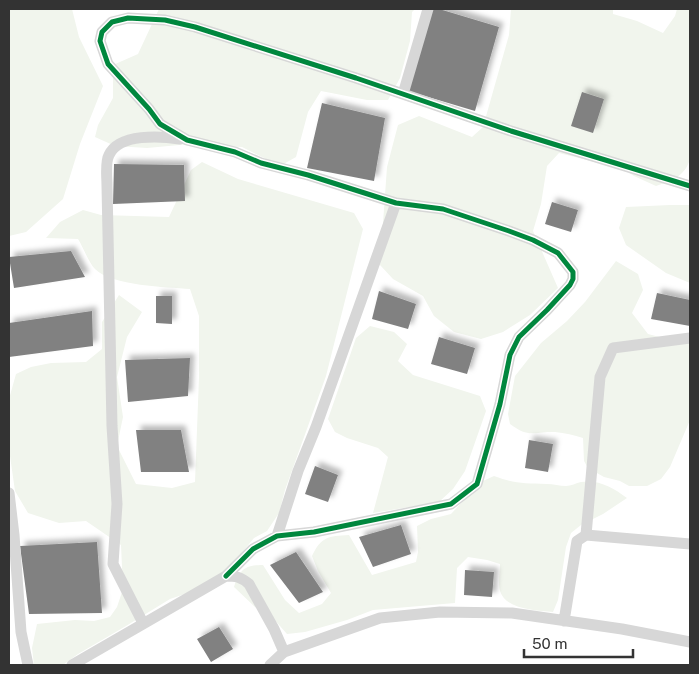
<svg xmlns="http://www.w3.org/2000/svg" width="699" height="674" font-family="'Public Sans',sans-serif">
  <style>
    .green { fill: #f1f5ed }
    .building { fill: #818181; filter: url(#shadow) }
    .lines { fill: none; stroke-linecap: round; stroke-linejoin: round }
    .street { stroke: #d7d7d7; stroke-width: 11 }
    .cycleway-casing { stroke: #fff; stroke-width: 8 }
    .cycleway { stroke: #00873e; stroke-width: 5 }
  </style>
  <defs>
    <filter id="shadow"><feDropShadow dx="4.5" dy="-4.5" stdDeviation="2.5" flood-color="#0004"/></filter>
  </defs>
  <rect width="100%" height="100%" fill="#fff"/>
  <path class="green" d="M9,9H72L79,37L103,86L80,144L63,199L26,232L9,236Z
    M159,9H415L412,12L410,41L400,78L388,100H367L321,91L308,112L296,157L280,166L242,147L190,144L147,148L115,146L95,137L98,125L113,98V65L138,54Z
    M511,9H613V14L637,21L663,33L675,16L677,9H690V159C685,176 672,181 656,186L634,176L623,169L559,153L547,166L541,204L533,231L558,288L530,315L503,332L481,339L454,332L434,316L423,296L393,279L380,265L387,167L398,125L419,116L472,137L483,127L509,35Z
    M202,162L238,179L354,213L363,229L326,376L285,490L279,513L267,531L254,538L225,573L194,591L170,599L126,626L78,654L63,665H34L32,648L37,624L75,620L94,621L110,617L117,607L123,589L121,545L86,521L59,523L28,513L15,491L9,449V399L16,374L31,367L51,363L86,362L102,349V322L119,295L142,312L127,337L117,377L123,417L117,446L136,484L172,488L195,482L199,377V316L190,289C167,287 112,286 95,269C89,263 83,247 78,239L46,238L60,222L83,210L101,215L169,217L191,170Z
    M670,205H690V283L666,273L626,245L619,228L626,207Z
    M616,261L638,274L643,290L632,313L648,334L675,341L690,340V420L670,467L661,479L647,486H629L620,481L604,477L588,468L584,461L583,438C574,435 565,433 555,432C533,431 530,439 510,424L508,414L515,376L541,343L567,321L585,302Z
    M370,326L394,332L407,344L398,361L413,375L480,396L486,411L465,471L453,489L439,502L373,513L388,457L378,448L347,438L335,432L328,419L356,338Z
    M494,476C515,484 524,483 547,484C553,484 560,486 566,486C571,486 576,483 581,482C598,479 614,488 627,498L603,514L581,525L571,533L566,547L558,600L553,612C537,610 506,610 500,591C498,583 500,572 500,564L487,560L468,557L457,568L455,603L373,610L347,620L305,632L287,634L272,617L255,607L234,587C240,570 244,565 263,565L285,600L299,613L322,604L331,593L318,571L312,556C321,537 328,536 349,535L372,575L416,562L418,552L417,526L431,519L451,514L464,500L474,485Z"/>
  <path class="building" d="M429,9H439L499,27L475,111L408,91Z
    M582,92L604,99L593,133L571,126Z
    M322,103L385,118L374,181L307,168Z
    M114,164L184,165L185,201L113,204Z
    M552,202L578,210L571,232L545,224Z
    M71,251L85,277L14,288L9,257Z
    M379,291L416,304L408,329L372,319Z
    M657,293L690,300V326L651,319Z
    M156,296H172V324L156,323Z
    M92,311L93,346L9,357V323Z
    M439,337L475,348L467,374L431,364Z
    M190,358L188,396L128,402L125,360Z
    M136,430H181L189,472H141Z
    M529,440L553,444L548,472L525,468Z
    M315,466L338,475L328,502L305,494Z
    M401,525L411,554L373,567L359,537Z
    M97,542L102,613L29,614L20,546Z
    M296,552L323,592L299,603L270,565Z
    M465,570L494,572L492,597L464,595Z
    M219,627L233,649L211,662L197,639Z"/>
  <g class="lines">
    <path class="street" d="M403,94L428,9
      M9,493L14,535L21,632L28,665
      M586,535L690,544
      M277,536L298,471L316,427L396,203
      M226,576L253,549L277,536L314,532L451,504L477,484L500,404L510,355L519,337L547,310L570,285L573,279V272L558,253L533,240L509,231L443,209L396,203L308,175L261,163L235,152L187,140L160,124L149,109L108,64L100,41L102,32L112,22L128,18L165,20L195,27L356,78L511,131L690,186
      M564,621L577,541L586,535L600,377L613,348L690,338
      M143,623L113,564L117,504L112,426L107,186C107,177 105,162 109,155C119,133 161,136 180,139
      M72,665L226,576C236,576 241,577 249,584L274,629L284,652
      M270,665L284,652L380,618L440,612L512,613L622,629L690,642"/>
    <defs>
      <path id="cycleway" d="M226,576L253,549L277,536L314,532L451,504L477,484L500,404L510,355L519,337L547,310L570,285L573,279V272L558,253L533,240L509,231L443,209L396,203L308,175L261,163L235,152L187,140L160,124L149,109L108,64L100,41L102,32L112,22L128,18L165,20L195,27L356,78L511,131L690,186"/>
    </defs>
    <use href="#cycleway" class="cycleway-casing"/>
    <use href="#cycleway" class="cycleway"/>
  </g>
  <rect width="699" height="674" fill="none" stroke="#333333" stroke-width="20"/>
  <path d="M524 649v8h109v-8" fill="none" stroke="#333333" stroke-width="2.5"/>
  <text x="532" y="649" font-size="15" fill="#333333" stroke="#ffffff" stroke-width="4" paint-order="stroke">50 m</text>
</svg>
